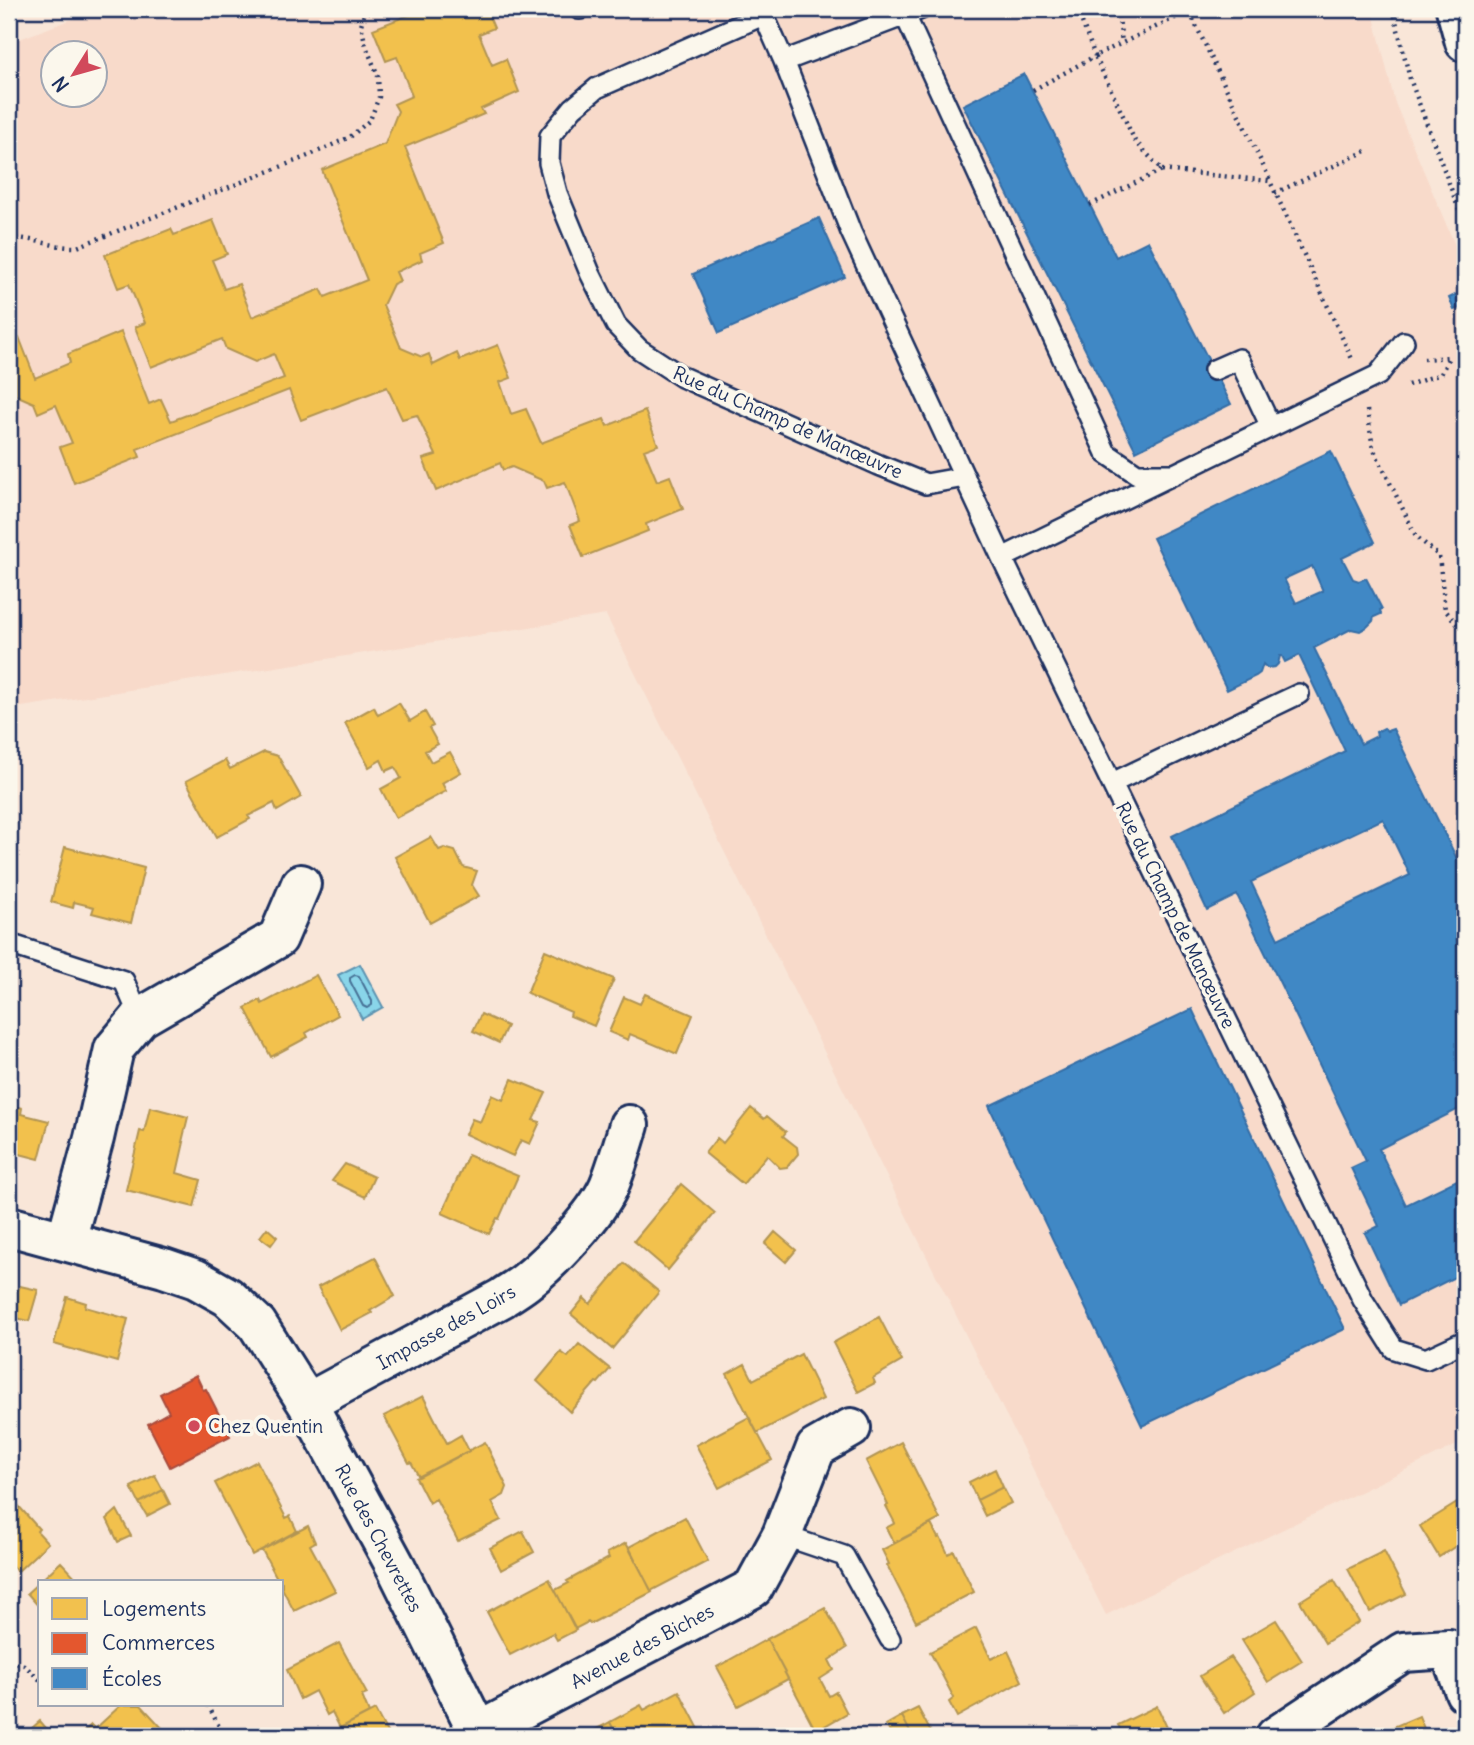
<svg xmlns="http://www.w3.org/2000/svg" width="1474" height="1745" font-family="Delius,sans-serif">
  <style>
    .built { fill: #f8daca; fill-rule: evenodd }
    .water { fill: #89d5e9; stroke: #5d93b1; stroke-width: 2 }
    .homes { fill: #f2c14e; stroke: #b29553; stroke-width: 2 }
    .shops { fill: #e4572e; stroke: #a84b3c; stroke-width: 2 }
    .schools { fill: #3f88c5; stroke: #346da6; stroke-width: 2; fill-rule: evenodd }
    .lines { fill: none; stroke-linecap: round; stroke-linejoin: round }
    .shore { stroke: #477196; stroke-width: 2 }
    .service-casing { stroke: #1b2f5e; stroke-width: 24 }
    .minor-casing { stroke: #1b2f5e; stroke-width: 44 }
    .tertiary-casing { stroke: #1b2f5e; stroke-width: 44 }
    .path { stroke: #1b2f5e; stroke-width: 4.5; stroke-dasharray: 2 5; stroke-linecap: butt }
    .service { stroke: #fbf7ec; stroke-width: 19 }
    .minor { stroke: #fbf7ec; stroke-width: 38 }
    .tertiary { stroke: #fbf7ec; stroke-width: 38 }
    .poi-dot { fill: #d1495b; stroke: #fbf7ec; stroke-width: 2.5 }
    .labels { text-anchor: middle; stroke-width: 7; stroke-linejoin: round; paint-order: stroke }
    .street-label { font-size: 19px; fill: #1b2f5e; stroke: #fbf7ec }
    .poi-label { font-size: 19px; fill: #1b2f5e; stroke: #fbf7ec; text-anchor: start }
  </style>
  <rect width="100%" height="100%" fill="#f9e6d8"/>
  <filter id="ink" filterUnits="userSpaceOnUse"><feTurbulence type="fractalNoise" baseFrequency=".0143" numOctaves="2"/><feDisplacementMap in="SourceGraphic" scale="14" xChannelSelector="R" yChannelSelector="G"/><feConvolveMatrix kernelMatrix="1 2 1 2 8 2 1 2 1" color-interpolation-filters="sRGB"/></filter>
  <g filter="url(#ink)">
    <path class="built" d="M99,9H1372L1395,103L1465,269V1441L1106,1615L606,615L9,709V43ZM52,52H94V94H52Z"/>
    <path class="water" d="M360,964L383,1007L362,1019L338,975Z"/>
    <path class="homes" d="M424,9H486L494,28L479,34L492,65L506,59L519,92L481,109L484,114L405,147L444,243L420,253L422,260L396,272L400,281L393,284L383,305L401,348L422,357L429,354L433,365L457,353L460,360L498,345L511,378L500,382L511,414L526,409L541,443L604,419L607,426L645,411L658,445L644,450L657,481L670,476L683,509L646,524L648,531L583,557L570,525L580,521L565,482L547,488L544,481L512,467L503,470L500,463L436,491L423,459L436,455L417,415L402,419L387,387L301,420L289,390L137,449L140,457L74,483L60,447L72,443L56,405L38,413L34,403L9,392V341L19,337L35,378L70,363L68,354L121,332L149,404L161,399L171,421L284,378L274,354L255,362L226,349L222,339L151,367L135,327L145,323L129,284L118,288L105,255L171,229L174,235L213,220L227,254L212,260L224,289L239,284L252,317L321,289L325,297L367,280L322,170L385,144L398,111L394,104L412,96L397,57L386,61L373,29Z
      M399,703L410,721L425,712L433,726L429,728L438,744L425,751L431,762L450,752L461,772L442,783L446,791L396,818L381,789L401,778L395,767L386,771L381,760L369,767L345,723L374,707L378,715Z
      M264,752L278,756L301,797L277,811L274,803L248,816L250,819L217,837L186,781L225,760L230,769Z
      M431,837L439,850L444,848L455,851L463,867L477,871L472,885L479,896L430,923L395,857Z
      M65,847L144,868L131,923L92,913L94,907L74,902L73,908L51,902Z
      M545,950L614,979L594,1026L570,1016L571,1012L527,993Z
      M316,975L338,1015L306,1033L308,1037L271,1057L245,1008L260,1000L262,1004Z
      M645,994L693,1015L677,1054L630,1034L628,1040L609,1032L624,997L640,1004Z
      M481,1014L507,1026L499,1043L473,1031Z
      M512,1079L546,1093L533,1120L540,1122L530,1144L521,1140L513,1156L465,1134L472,1119L480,1122L492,1095L503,1100Z
      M9,1105L22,1108L21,1114L49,1121L39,1159L12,1152L11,1157L9,1156Z
      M150,1107L188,1117L182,1142H184L177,1173L201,1180L194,1207L126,1190L140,1131L144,1132Z
      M751,1108L764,1119L767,1116L786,1132L783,1136L797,1147L798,1154L787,1167L780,1168L767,1155L743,1184L705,1153L717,1138L723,1143Z
      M468,1155L518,1176L499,1219L497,1218L489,1234L442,1213Z
      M345,1164L374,1177L365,1197L332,1181Z
      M681,1184L715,1213L668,1270L634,1241Z
      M267,1228L277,1237L271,1245L260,1237Z
      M775,1232L796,1250L786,1262L765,1244Z
      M375,1257L395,1296L370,1311L372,1313L340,1330L318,1287Z
      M624,1263L659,1292L612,1349L571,1314L584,1298L590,1304Z
      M20,1286L38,1290L29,1321L12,1317L9,1328V1288L18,1290Z
      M67,1297L86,1303L85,1307L128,1319L117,1362L54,1344Z
      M879,1317L902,1361L873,1378L875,1383L858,1392L833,1343Z
      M579,1344L610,1369L598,1383L596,1382L570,1412L537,1381L561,1352L568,1357Z
      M801,1354L823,1399L757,1433L727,1374L745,1364L753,1380Z
      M423,1396L447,1443L461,1435L469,1451L419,1477L411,1462L409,1463L384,1416Z
      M749,1417L772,1460L719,1488L696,1445Z
      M485,1442L507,1487L504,1495L492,1502L501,1520L458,1541L436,1499L429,1503L416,1478Z
      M901,1442L940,1519L894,1543L886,1528L895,1523L886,1506L888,1505L866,1461Z
      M257,1461L286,1518L290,1516L297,1531L252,1555L215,1483Z
      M995,1469L1003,1487L977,1500L969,1482Z
      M155,1475L163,1490L139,1503L131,1487Z
      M1003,1487L1011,1503L985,1516L977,1500Z
      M163,1490L170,1504L147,1516L139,1503Z
      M9,1495L39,1529L37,1531L48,1543L17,1572L9,1562Z
      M1465,1498V1540L1439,1557L1420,1526Z
      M117,1510L131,1536L118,1542L107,1519Z
      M685,1517L708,1561L651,1591L629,1547Z
      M931,1524L938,1538L940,1537L948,1554L954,1551L974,1592L916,1622L887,1565L889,1564L882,1550Z
      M308,1526L315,1542L310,1545L335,1591L294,1611L282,1588V1582H279L262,1550Z
      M523,1531L534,1552L501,1570L490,1548Z
      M626,1543L652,1592L590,1624L588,1622L575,1629L555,1590L569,1583L567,1581L609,1558L607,1553Z
      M1384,1551L1406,1594L1370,1612L1348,1569Z
      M61,1562L80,1582H40V1608L27,1593Z
      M549,1579L576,1630L557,1640L553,1633L510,1655L487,1612Z
      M1334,1580L1359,1622L1325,1643L1300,1601Z
      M825,1608L847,1648L829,1660L834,1670L820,1679L829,1696L836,1692L847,1713L816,1731L767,1639Z
      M1276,1620L1302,1661L1268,1682L1242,1640Z
      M976,1628L991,1659L1008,1651L1022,1681L957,1717L949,1702L954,1698L930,1652Z
      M767,1639L788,1679L738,1706L717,1667Z
      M339,1643L367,1694L362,1696L369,1713L340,1728L332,1712L327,1715L315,1691L300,1699L287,1670Z
      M1231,1657L1255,1692L1224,1713L1200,1676Z
      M679,1691L700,1731L690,1736H617L610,1722L641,1705L644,1710Z
      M121,1705H141L164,1730L157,1736H79L91,1725L95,1729Z
      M1157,1706L1171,1736H1124L1118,1725Z
      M918,1708L933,1736H912L902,1716Z
      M375,1710L389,1736H328L327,1735Z
      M902,1716L912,1736H892L886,1725Z
      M1419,1716L1427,1736H1380L1379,1733Z
      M40,1721L53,1736H23Z
      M610,1722L617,1736H583Z"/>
    <path class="shops" d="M196,1375L203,1390L206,1389L230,1436L170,1467L148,1424L169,1412L160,1394Z"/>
    <path class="schools" d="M1024,74L1116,257L1148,241L1231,404L1136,451L963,105Z
      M819,218L845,277L719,333L693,274Z
      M1465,290V306L1454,310L1449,298Z
      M1331,451L1375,542L1342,558L1353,579L1359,581L1366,578L1382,609L1380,610L1381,614L1374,617L1373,621L1367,627L1360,631L1351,629L1314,648L1361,744L1377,736L1376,732L1384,728L1387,731L1393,729L1457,859L1465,855V1106L1379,1149L1406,1205L1465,1176V1272L1399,1305L1365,1233L1379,1226L1351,1168L1366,1161L1294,1012L1237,895L1207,910L1172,836L1345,751L1299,655L1285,662L1282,656H1280L1278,664L1275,667L1267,668L1263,664L1260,673L1256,676L1227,690L1153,538ZM1312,566L1323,591L1296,603L1284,579ZM1383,819L1410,875L1278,939L1251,882Z
      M1192,1009L1345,1329L1142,1426L989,1106Z"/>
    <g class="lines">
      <path class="shore" d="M355,975L359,976L372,1001V1005L367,1008L363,1006L350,981V978Z"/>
      <defs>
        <path id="service" d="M579,9H580
          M761,9L784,61
          M921,9L784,61L851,232L1002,558L1363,1300L1394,1349L1426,1359L1465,1341
          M763,15L597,88L573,108L550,136L549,163L557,193L590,273L616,325L639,349L682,377L879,465L926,484L965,477
          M905,15L1106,453L1137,474H1175
          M1214,370L1239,359L1271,427
          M1002,558L1378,375L1404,342
          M1112,783L1299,694
          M9,944L124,981L140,1018
          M782,1535L844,1556L890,1639"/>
        <path id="minor" d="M9,1226L164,1268L196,1279L228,1297L257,1324L307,1403L396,1567L480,1736
          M66,1241L94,1138L114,1049L140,1018L278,938L301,884
          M307,1403L502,1298C510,1292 520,1287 528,1280C553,1260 596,1215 609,1186C617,1166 623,1145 629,1125
          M478,1732L753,1588L782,1535L816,1448L851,1428
          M1276,1736L1403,1652L1449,1649L1465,1692"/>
        <path id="tertiary" d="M1456,9L1465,42"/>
      </defs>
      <use href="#service" class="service-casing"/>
      <use href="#minor" class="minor-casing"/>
      <use href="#tertiary" class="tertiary-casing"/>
      <path class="path" d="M1118,9L1122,43
        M1393,9L1410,79L1465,226
        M1190,13L1270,180
        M1033,90L1095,56L1077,9
        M1162,170L1270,181L1352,359
        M1275,193L1366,151
        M1090,205L1162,170L1135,141L1095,56L1181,15L1214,9
        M9,238C32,237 53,248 77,247L308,156L350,137L370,120L379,97L378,76L366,46L361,25L364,14L374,9
        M1408,385L1441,374L1449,357L1424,359
        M1367,410L1373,448L1416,536L1439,556L1445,610L1465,633
        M9,1662L24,1665L40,1680
        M208,1705L224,1736"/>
      <use href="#service" class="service"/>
      <use href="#minor" class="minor"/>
      <use href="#tertiary" class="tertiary"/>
    </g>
  </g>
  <circle class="poi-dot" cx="194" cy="1426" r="7"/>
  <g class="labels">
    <g class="street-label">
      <text transform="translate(788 422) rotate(24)" y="7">Rue du Champ de Manœuvre</text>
      <text transform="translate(1176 915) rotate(64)" y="7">Rue du Champ de Manœuvre</text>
      <text transform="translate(446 1327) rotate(-29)" y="7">Impasse des Loirs</text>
      <text transform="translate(379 1538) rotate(62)" y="7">Rue des Chevrettes</text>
      <text transform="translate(642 1646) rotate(-28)" y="7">Avenue des Biches</text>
    </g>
    <g class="poi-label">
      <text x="208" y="1433">Chez Quentin</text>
    </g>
  </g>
  <rect width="1474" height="1745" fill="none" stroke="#fbf7ec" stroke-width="35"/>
  <rect x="18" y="18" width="1439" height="1710" fill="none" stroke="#1b2f5e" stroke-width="2.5" filter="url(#ink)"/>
  <rect x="38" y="1580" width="245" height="126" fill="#fbf7ec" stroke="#a1a7b3" stroke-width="2"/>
  <rect x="52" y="1598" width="35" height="21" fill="#f2c14e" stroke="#a1a7b3" stroke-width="2"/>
  <text x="102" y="1616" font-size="21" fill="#1b2f5e">Logements</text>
  <rect x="52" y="1633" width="35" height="21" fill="#e4572e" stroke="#a1a7b3" stroke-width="2"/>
  <text x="102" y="1650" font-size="21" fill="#1b2f5e">Commerces</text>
  <rect x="52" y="1668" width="35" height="21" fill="#3f88c5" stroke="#a1a7b3" stroke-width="2"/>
  <text x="102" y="1686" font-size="21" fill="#1b2f5e">Écoles</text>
  <g transform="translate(74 74) rotate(233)"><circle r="33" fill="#fbf7ec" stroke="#a1a7b3" stroke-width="2"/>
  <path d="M0-5L12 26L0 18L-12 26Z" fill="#d1495b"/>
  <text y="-10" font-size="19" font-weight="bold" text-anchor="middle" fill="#1b2f5e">N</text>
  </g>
</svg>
